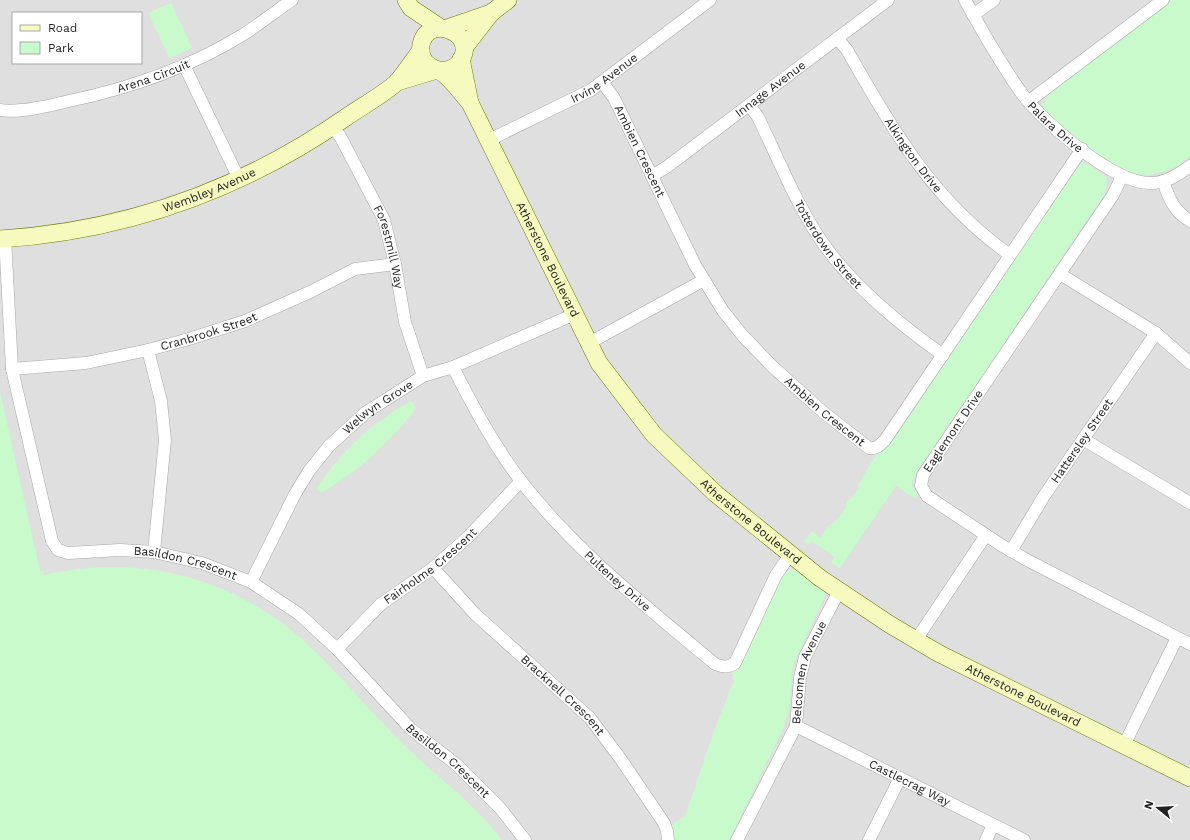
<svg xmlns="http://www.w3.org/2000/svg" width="1190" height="840" font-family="'Work Sans',sans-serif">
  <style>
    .residential { fill: #e0dfdf; fill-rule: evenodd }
    .park { fill: #c8facc }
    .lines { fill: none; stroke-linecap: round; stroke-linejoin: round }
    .street-casing { stroke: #a9a9a9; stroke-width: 13 }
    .secondary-casing { stroke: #707d05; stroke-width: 18 }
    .street { stroke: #fff; stroke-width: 12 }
    .secondary { stroke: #f7fabf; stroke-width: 17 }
    .labels { text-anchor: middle; stroke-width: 3.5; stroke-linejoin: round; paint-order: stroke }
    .street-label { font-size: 12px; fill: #222; stroke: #fff }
  </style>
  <rect width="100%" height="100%" fill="#f2efe9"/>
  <path class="residential" d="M0,0H1190V840H0ZM13,13H141V63H13Z"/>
  <path class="park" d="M1170,0H1190V156L1178,166L1163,172L1148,175L1127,174L1078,142L1042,108L1048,93Z
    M171,3L192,48L169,58L148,13Z
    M1086,163L1106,177L1107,180L1105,193L916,473C910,482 911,487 918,495L915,499L896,486L840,568L831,563L834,557L812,541L808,544L804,542L812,531L820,538L829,525L834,523L845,509L847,501L850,500L859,488L858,485C863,477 873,457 880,453L1070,173L1077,164Z
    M0,392L40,571L43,570L44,575C134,554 226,575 297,635C333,666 364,705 398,739C432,774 473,801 502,840H0Z
    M411,401L416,408C390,442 359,471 321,493L317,488C341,451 373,422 411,401Z
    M795,570L824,591L825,596L794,662L792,672L789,710L783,729L729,840H673L674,837L671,825L685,816L716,725L734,681L732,674L738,666L780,578L787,571Z"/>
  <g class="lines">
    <defs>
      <g id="street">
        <path id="s1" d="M965,0C982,31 1000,62 1020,91C1041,121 1112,182 1149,183C1164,184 1178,175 1190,166"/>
        <path d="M973,15L994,0"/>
        <path id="s2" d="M837,38L847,50C893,130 933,201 1010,255"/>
        <path d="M184,65L239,179"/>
        <path id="s3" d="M602,82L614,98L695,265L723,311L743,336L772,366L823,412L869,448C877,449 880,445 885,440L1082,149"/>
        <path d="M1029,101L1163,0"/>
        <path id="s4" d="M749,105L758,117C777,156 794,199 818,236C848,282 899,324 943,355"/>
        <path id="s5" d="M0,110C20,113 49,106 69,101C131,88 191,67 244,34C261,23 276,11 292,0"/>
        <path id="s6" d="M332,127L340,136L384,220L395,264L405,322L423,376"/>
        <path id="s7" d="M489,140L591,90L710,0"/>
        <path id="s8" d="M652,176L668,166L888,0"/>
        <path d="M1122,176L1113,195L923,475L921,486L927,496L1001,545L1027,560L1190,644"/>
        <path d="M1163,181C1169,199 1174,211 1190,221"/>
        <path id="s9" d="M5,238L12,369L52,541L58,550L68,553L120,550L154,552L202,563L251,582L299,614L337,649L411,729L457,765L500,808L525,840"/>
        <path d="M1060,274L1156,333L1190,363"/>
        <path d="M589,343L704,280"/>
        <path d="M148,350L161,401L165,440L154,552"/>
        <path id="s10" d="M453,367C473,407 494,446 521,481C576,552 647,607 715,664C723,667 728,668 735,663L776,575L790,555"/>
        <path id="s11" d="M12,369L86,363L148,350L189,339L245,321L310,292L355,269L395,264"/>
        <path d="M1083,439L1190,503"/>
        <path id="s12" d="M1011,551L1044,496L1156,333"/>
        <path id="s13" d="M433,568L475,614L590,718L620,758L664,823L667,831L668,840"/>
        <path id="s14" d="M251,582L295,494L309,471L329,446L365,413L423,376L453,367L575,314"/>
        <path d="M916,640L986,535"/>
        <path id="s15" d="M337,649L381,604L433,568L468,537L521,481"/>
        <path id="s16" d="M796,726L1024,840"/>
        <path d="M1124,745L1177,638"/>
        <path id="s17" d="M737,840L796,726L800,678L805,657L839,591"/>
        <path d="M869,840L900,778"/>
        <path d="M986,840L993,825"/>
      </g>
      <g id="secondary">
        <path d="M406,0L411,8L441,28"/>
        <path d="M447,28L491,13"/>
        <path d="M464,48L491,13L508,0"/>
        <path d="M461,59L470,103"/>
        <path id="s18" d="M440,70C447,71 454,68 459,63C481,35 428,11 421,45C420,51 422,58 425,62C430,68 436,68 441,72C452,79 461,93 470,103L599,363L654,435L716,494L820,578L889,624L938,653L1190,778"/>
        <path d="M397,82L437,70"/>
        <path id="s19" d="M0,239C126,231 241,190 345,118C359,108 386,93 397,82C406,72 413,60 421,50"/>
      </g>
    </defs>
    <use href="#street" class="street-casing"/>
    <use href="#secondary" class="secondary-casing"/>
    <use href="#street" class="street"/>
    <use href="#secondary" class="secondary"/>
  </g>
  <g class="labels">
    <g class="street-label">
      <text dy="4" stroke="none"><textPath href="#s5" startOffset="158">Arena Circuit</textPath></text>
      <text dy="4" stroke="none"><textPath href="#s7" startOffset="131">Irvine Avenue</textPath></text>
      <text dy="4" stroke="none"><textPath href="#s8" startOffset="147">Innage Avenue</textPath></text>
      <text dy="4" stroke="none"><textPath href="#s1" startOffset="157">Palara Drive</textPath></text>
      <text dy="4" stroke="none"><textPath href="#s3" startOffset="79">Ambien Crescent</textPath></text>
      <text dy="4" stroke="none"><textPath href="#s2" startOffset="140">Alkington Drive</textPath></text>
      <text dy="4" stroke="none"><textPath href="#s19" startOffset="216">Wembley Avenue</textPath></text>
      <text dy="4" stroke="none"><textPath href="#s4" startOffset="161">Totterdown Street</textPath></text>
      <text dy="4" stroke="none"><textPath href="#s6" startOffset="134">Forestmill Way</textPath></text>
      <text dy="4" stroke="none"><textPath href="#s18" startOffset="353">Atherstone Boulevard</textPath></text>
      <text dy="4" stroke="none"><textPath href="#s11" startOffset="201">Cranbrook Street</textPath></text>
      <text dy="4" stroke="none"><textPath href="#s14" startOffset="220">Welwyn Grove</textPath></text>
      <text dy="4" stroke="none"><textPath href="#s3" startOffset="403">Ambien Crescent</textPath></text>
      <text transform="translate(953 431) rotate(-56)" y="4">Eaglemont Drive</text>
      <text dy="4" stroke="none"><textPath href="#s12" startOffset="131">Hattersley Street</textPath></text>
      <text dy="4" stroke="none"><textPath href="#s18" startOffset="689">Atherstone Boulevard</textPath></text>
      <text dy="4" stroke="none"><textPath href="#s9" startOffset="448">Basildon Crescent</textPath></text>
      <text dy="4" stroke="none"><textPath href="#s15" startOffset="125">Fairholme Crescent</textPath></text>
      <text dy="4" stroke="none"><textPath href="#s10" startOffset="272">Pulteney Drive</textPath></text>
      <text dy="4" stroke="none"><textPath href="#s17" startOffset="184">Belconnen Avenue</textPath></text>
      <text dy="4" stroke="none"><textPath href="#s18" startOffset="1013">Atherstone Boulevard</textPath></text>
      <text dy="4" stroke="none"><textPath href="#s13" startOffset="182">Bracknell Crescent</textPath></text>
      <text dy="4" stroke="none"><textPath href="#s9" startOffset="784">Basildon Crescent</textPath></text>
      <text dy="4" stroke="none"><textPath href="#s16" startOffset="127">Castlecrag Way</textPath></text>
    </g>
  </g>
  <rect x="12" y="12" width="130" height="52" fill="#ffffff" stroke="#a7a7a7"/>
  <rect x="20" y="25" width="20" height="6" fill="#f7fabf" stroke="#a7a7a7"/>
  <text x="48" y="32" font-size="12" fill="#222222">Road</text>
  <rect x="20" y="42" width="20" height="12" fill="#c8facc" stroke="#a7a7a7"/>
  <text x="48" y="52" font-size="12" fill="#222222">Park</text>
  <g transform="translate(1158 808) rotate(288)" stroke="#ffffff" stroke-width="3" paint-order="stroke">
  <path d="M0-3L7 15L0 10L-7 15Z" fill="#222222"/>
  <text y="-6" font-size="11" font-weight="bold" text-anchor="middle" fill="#222222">N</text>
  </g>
</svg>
